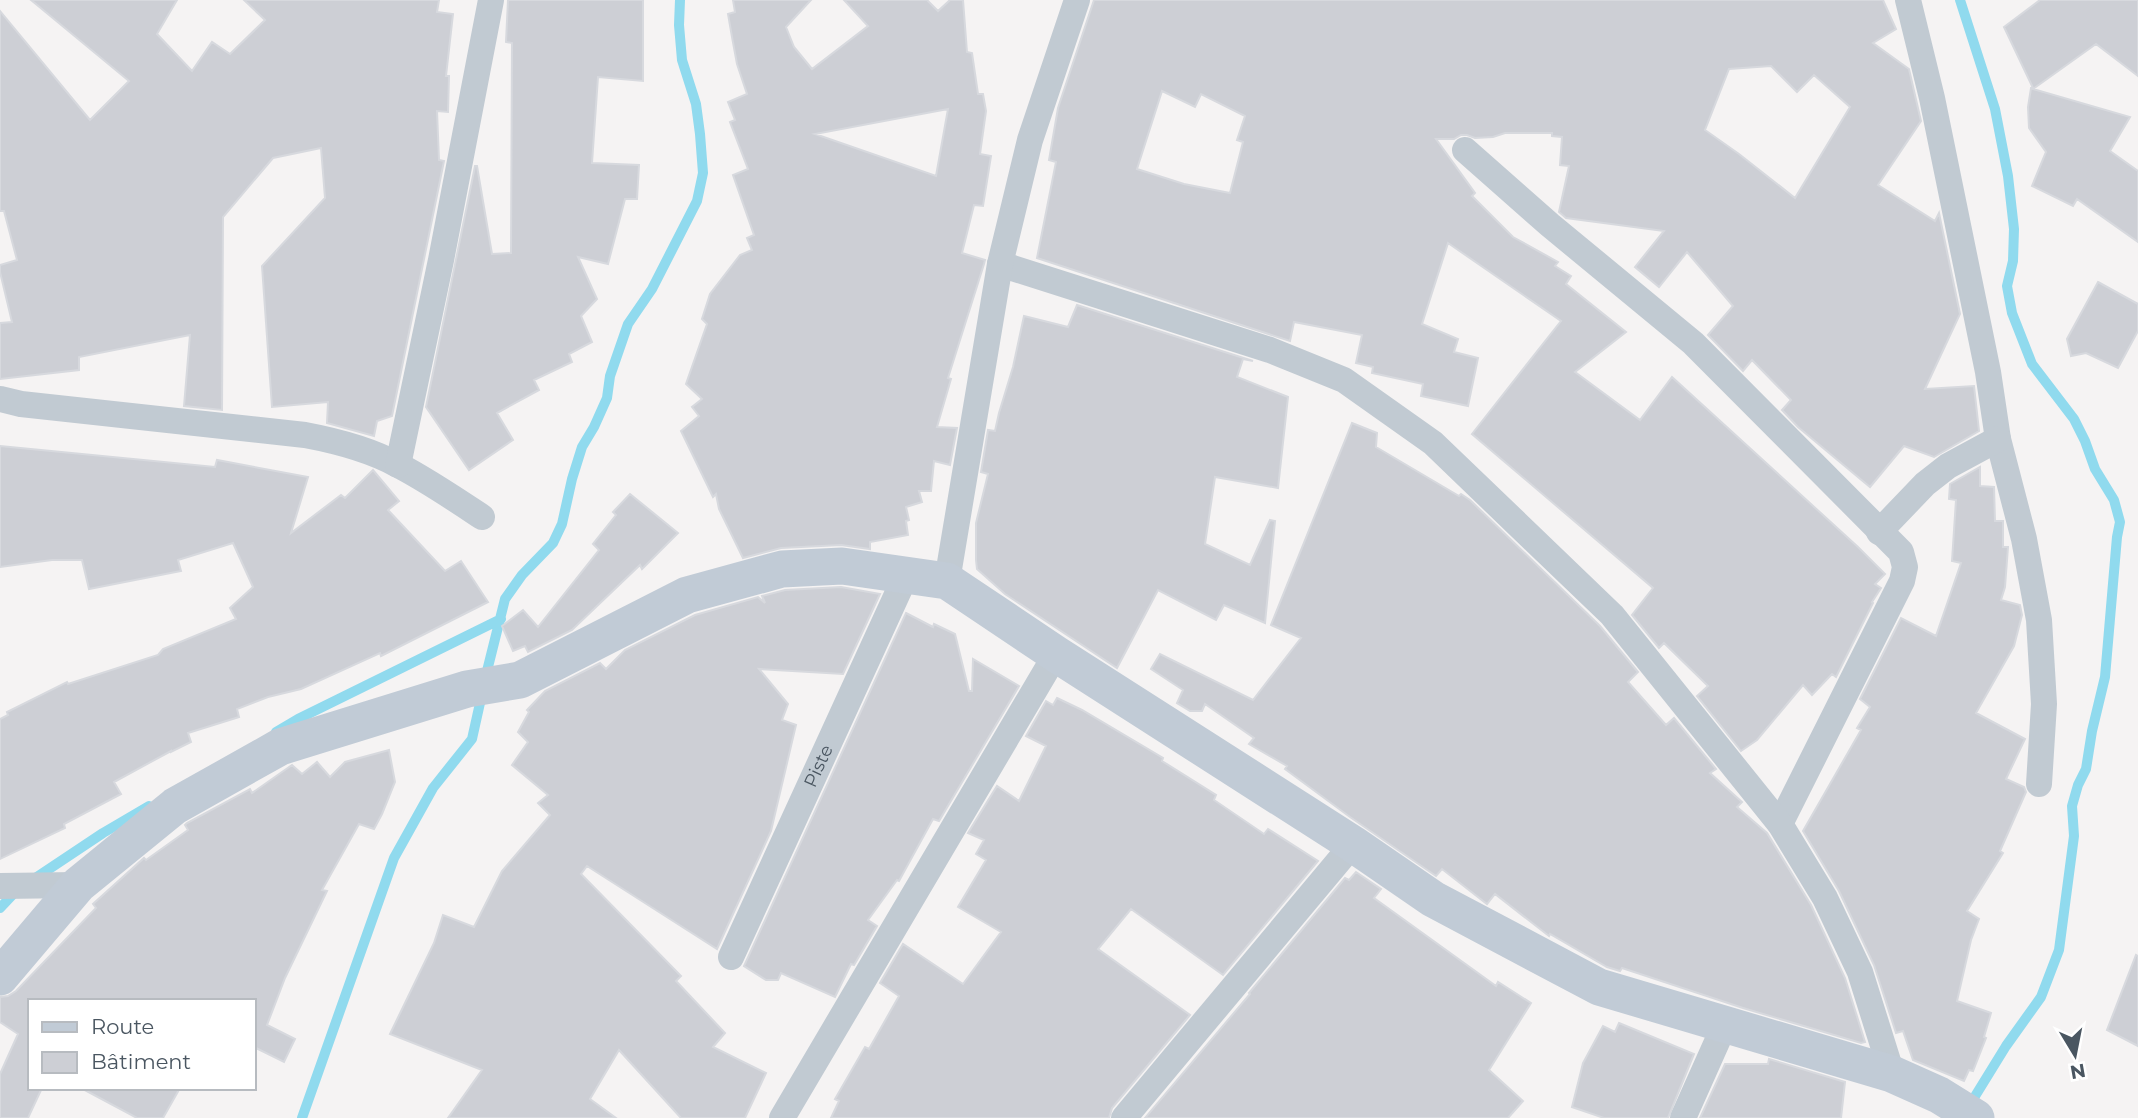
<svg xmlns="http://www.w3.org/2000/svg" width="2138" height="1118" font-family="Montserrat,sans-serif">
  <style>
    .lines { fill: none; stroke-linecap: round; stroke-linejoin: round }
    .stream { stroke: #90daee; stroke-width: 10 }
    .building { fill: #cdcfd5; stroke: #d7d9de; stroke-width: 2; fill-rule: evenodd }
    .street { stroke: #c1cad2; stroke-width: 26 }
    .secondary { stroke: #c1cbd6; stroke-width: 37 }
    .labels { text-anchor: middle; stroke-width: 5; stroke-linejoin: round; paint-order: stroke }
    .street-label { font-size: 18px; fill: #4a5661; stroke: #fff }
  </style>
  <rect width="100%" height="100%" fill="#f5f3f3"/>
  <g class="lines">
    <path class="stream" d="M1960,0L1995,109L2008,176L2014,229L2013,261L2007,286L2012,313L2032,364L2074,419L2085,441L2095,469L2114,500L2120,522L2117,537L2105,677L2092,731L2086,769L2078,785L2072,806L2074,836L2059,950L2041,997L2006,1046L1969,1106
      M485,679L505,599L522,575L553,543L562,524L572,479L582,447L594,427L607,398L610,376L628,324L652,289L697,201L703,173L700,134L696,104L682,60L679,25L680,0
      M276,732L298,719L501,619
      M34,879L103,833L149,806
      M0,908L16,891
      M302,1118L394,858L433,788L472,739L482,694"/>
  </g>
  <path class="building" d="M31,0H177L157,34L192,71L212,42L230,54L265,20L244,0H439L437,12L453,14L446,76H449L448,112L437,111L439,160L444,161L392,416L377,421L374,436L327,423L328,402L272,407L262,266L325,198L321,148L273,158L223,217L222,410L184,406L190,335L79,357V370L0,379V323L12,322L0,272V265L17,260L4,211H0V11L90,120L129,81Z
    M508,0H643V81L598,77L592,163L639,165L637,199H625L608,264L578,257L597,299L581,316L592,342L569,354L572,362L534,380L539,390L497,413L513,440L469,470L426,407L475,166H477L492,254L511,253L512,43L506,42Z
    M733,0H811L786,27L794,47L812,69L868,26L844,0H927L938,11L950,0H963L967,52L972,53L978,94H983L986,111L980,154L991,156L983,206L974,205L962,253L985,260L984,264L948,378L951,379L937,427L957,428L950,465L934,461L931,491H919L922,502L906,507L909,520L906,521L908,535L870,542V549L841,545L781,548L743,558L719,509L716,494L713,497L681,431L699,416L692,407L702,399L686,384L707,324L702,319L710,294L740,255L752,250L747,238L754,235L733,175L748,169L730,122L735,120L728,102L747,94L737,64L732,37L728,14L735,12ZM948,109L936,176L815,134Z
    M1094,0H1883L1896,29L1873,43L1909,69L1921,121L1878,185L1935,221L1939,213L1960,314L1925,389L1974,386L1979,431L1934,457L1904,446L1870,487L1798,427L1782,410L1791,400L1752,360L1743,371L1708,335L1733,306L1687,252L1659,287L1635,267L1664,231L1566,218L1559,212L1569,166L1560,165L1562,137L1552,136V133H1505L1493,137L1475,138L1467,135H1461L1454,139H1436L1475,193L1472,196L1513,237L1558,262L1555,266L1571,276L1566,284L1626,332L1575,372L1640,420L1672,377L1858,547L1885,574L1875,584L1881,588L1872,602L1873,603L1836,677L1832,674L1812,695L1803,685L1757,740L1741,751L1697,696L1708,686L1664,643L1659,648L1632,615L1653,588L1472,434L1561,321L1448,243L1422,324L1458,339L1454,352L1478,358L1468,406L1421,396L1423,384L1372,373L1373,367L1356,363L1362,335L1294,322L1290,341L1037,258L1056,162L1049,160L1058,108ZM1771,66L1797,92L1814,75L1850,107L1795,198L1739,154L1705,130L1729,69ZM1162,91L1195,107L1201,94L1245,116L1237,140L1243,142L1230,193L1184,184L1137,169Z
    M2040,0H2138V76L2096,44L2033,89L2130,117L2110,151L2138,171V242L2077,199L2073,206L2032,186L2046,152L2029,128L2028,107L2031,88H2033L2004,27Z
    M2098,282L2138,304V331L2118,368L2086,353L2071,356L2067,339Z
    M1077,305L1253,361L1243,359L1237,377L1288,397L1278,488L1215,477L1205,544L1250,565L1270,520L1275,521L1265,623L1224,605L1216,620L1158,590L1117,668L1005,594L977,569L976,560V523L988,474L981,472L988,430L995,431L999,413L1013,367L1024,316L1068,327Z
    M1352,423L1377,433L1376,447L1459,496L1461,494L1470,500L1600,626L1638,672L1628,682L1666,725L1674,718L1716,769L1710,773L1742,802L1737,807L1767,833L1811,905L1845,978L1865,1042L1861,1043L1743,1008L1622,968L1620,971L1607,967L1550,934L1549,936L1495,894L1487,904L1442,869L1436,876L1350,817L1285,769L1287,766L1249,744L1254,738L1205,704L1202,711H1190L1177,703L1183,690L1151,669L1160,654L1253,700L1301,638L1271,625Z
    M0,446L215,467L217,460L308,477L291,533L341,495L345,498L373,470L399,501L388,510L445,571L461,561L488,602L381,656L380,653L301,689L268,697L237,709L239,717L188,733L191,742L171,752V751L114,782L121,794L64,824L65,828L0,859V719L8,715L7,712L67,682L68,684L158,655L163,649L236,619L230,608L253,587L233,543L178,560L181,571L89,589L82,560H52L0,567Z
    M1980,467V486L1994,487L1995,521H2003V547H2008L2005,587L2001,600L2020,605L2022,615L2014,646L1976,713L2025,739L2006,779L2024,787L2026,792L2000,851L2003,853L1967,911L1979,919L1971,940L1957,1001L1991,1013L1984,1037L1986,1038L1973,1071L1969,1070L1964,1081L1913,1060L1903,1031L1896,1033L1874,965L1839,891L1803,831L1861,730L1857,728L1870,707L1860,699L1901,618L1936,636L1961,563L1952,561L1956,500L1949,499L1950,484Z
    M630,494L678,533L642,569L640,565L572,630L528,652L525,646L513,651L502,626L523,610L538,627L599,550L593,544L616,515L613,512Z
    M841,587L880,594L843,674L759,669L788,704L782,720L796,725L771,831L717,949L587,866L581,874L681,976L676,981L725,1033L713,1047L766,1073L745,1118H681L619,1050L590,1099L616,1118H448L482,1070L390,1034L434,943L443,915L474,927L502,871L550,815L538,803L548,795L512,765L528,742L518,732L529,712L527,710L545,691L600,663L606,669L625,650L695,615L758,597L765,603L762,596L785,590Z
    M906,613L933,627L934,624L955,634L969,691H972L973,659L1019,686L939,821L933,819L899,881L897,880L868,920L877,926L854,965L851,964L835,997L781,973L778,980H766L744,966Z
    M1057,698L1082,710L1163,758L1162,761L1216,795L1214,800L1264,834L1268,829L1318,861L1223,975L1131,909L1098,949L1190,1015L1112,1108L1109,1118H831L839,1101L835,1099L865,1047L869,1049L899,996L880,983L903,944L963,984L1001,932L958,907L986,860L976,854L984,840L968,833L997,786L1019,801L1046,746L1026,736L1046,701L1053,705Z
    M389,750L395,782L382,814L374,829L359,824L322,890L327,891L285,978L267,1025L295,1039L284,1062L256,1048L254,1055V1001H30V1088H42L28,1118H0V1074L18,1034L0,1022V997L8,996L16,991L96,908L93,904L144,858L146,860L188,830L185,825L187,823L250,789L252,793L292,765L302,774L317,762L330,777L345,762Z
    M1356,872L1381,889L1374,898L1496,986L1498,982L1531,1003L1489,1070L1523,1101L1508,1118H1145L1250,994L1249,993L1345,878L1349,880Z
    M2136,955L2138,956V1046L2107,1030Z
    M1619,1023L1694,1054L1668,1118H1604L1572,1107L1583,1063L1603,1026L1615,1032Z
    M1769,1059L1845,1082L1841,1118H1700L1725,1064H1768Z
    M81,1088H180L163,1118H137Z"/>
  <g class="lines">
    <g class="street">
      <path d="M1908,0L1932,98L1988,372L1998,439L2024,539L2039,620L2044,704L2039,784"/>
      <path d="M1465,150L1550,225L1693,343L1901,552L1905,567L1902,581L1780,824"/>
      <path d="M1000,264L1270,350L1344,380L1433,443L1612,615L1780,824L1825,898L1860,972L1892,1074"/>
      <path d="M0,399L21,404L305,435C337,441 369,449 398,465C427,480 455,499 482,517"/>
      <path d="M398,465L441,260L491,0"/>
      <path d="M1879,532L1925,484L1948,466L1998,439"/>
      <path d="M947,581L1000,264L1030,140L1077,0"/>
      <path d="M0,886L78,885"/>
      <path id="s1" d="M731,957L906,575"/>
      <path d="M782,1118L1056,654"/>
      <path d="M1124,1118L1353,844"/>
      <path d="M1683,1118L1725,1024"/>
    </g>
    <path class="secondary" d="M0,977L78,885L175,806L280,747L467,689L520,680L687,595L782,569L842,566L947,581L1056,654L1353,844L1433,899L1599,987L1892,1074L1939,1095L1976,1118"/>
  </g>
  <g class="labels">
    <g class="street-label">
      <text dy="6" stroke="none"><textPath href="#s1" startOffset="210">Piste</textPath></text>
    </g>
  </g>
  <rect x="28" y="999" width="228" height="91" fill="#ffffff" stroke="#b7bbc0" stroke-width="2"/>
  <rect x="42" y="1022" width="35" height="10" fill="#c1cbd6" stroke="#b7bbc0" stroke-width="2"/>
  <text x="91" y="1034" font-size="21" fill="#4a5661">Route</text>
  <rect x="42" y="1052" width="35" height="21" fill="#cdcfd5" stroke="#b7bbc0" stroke-width="2"/>
  <text x="91" y="1069" font-size="21" fill="#4a5661">Bâtiment</text>
  <g transform="translate(2075 1055) rotate(170)" stroke="#ffffff" stroke-width="5" paint-order="stroke">
  <path d="M0-5L12 26L0 18L-12 26Z" fill="#4a5661"/>
  <text y="-10" font-size="19" font-weight="bold" text-anchor="middle" fill="#4a5661">N</text>
  </g>
</svg>
